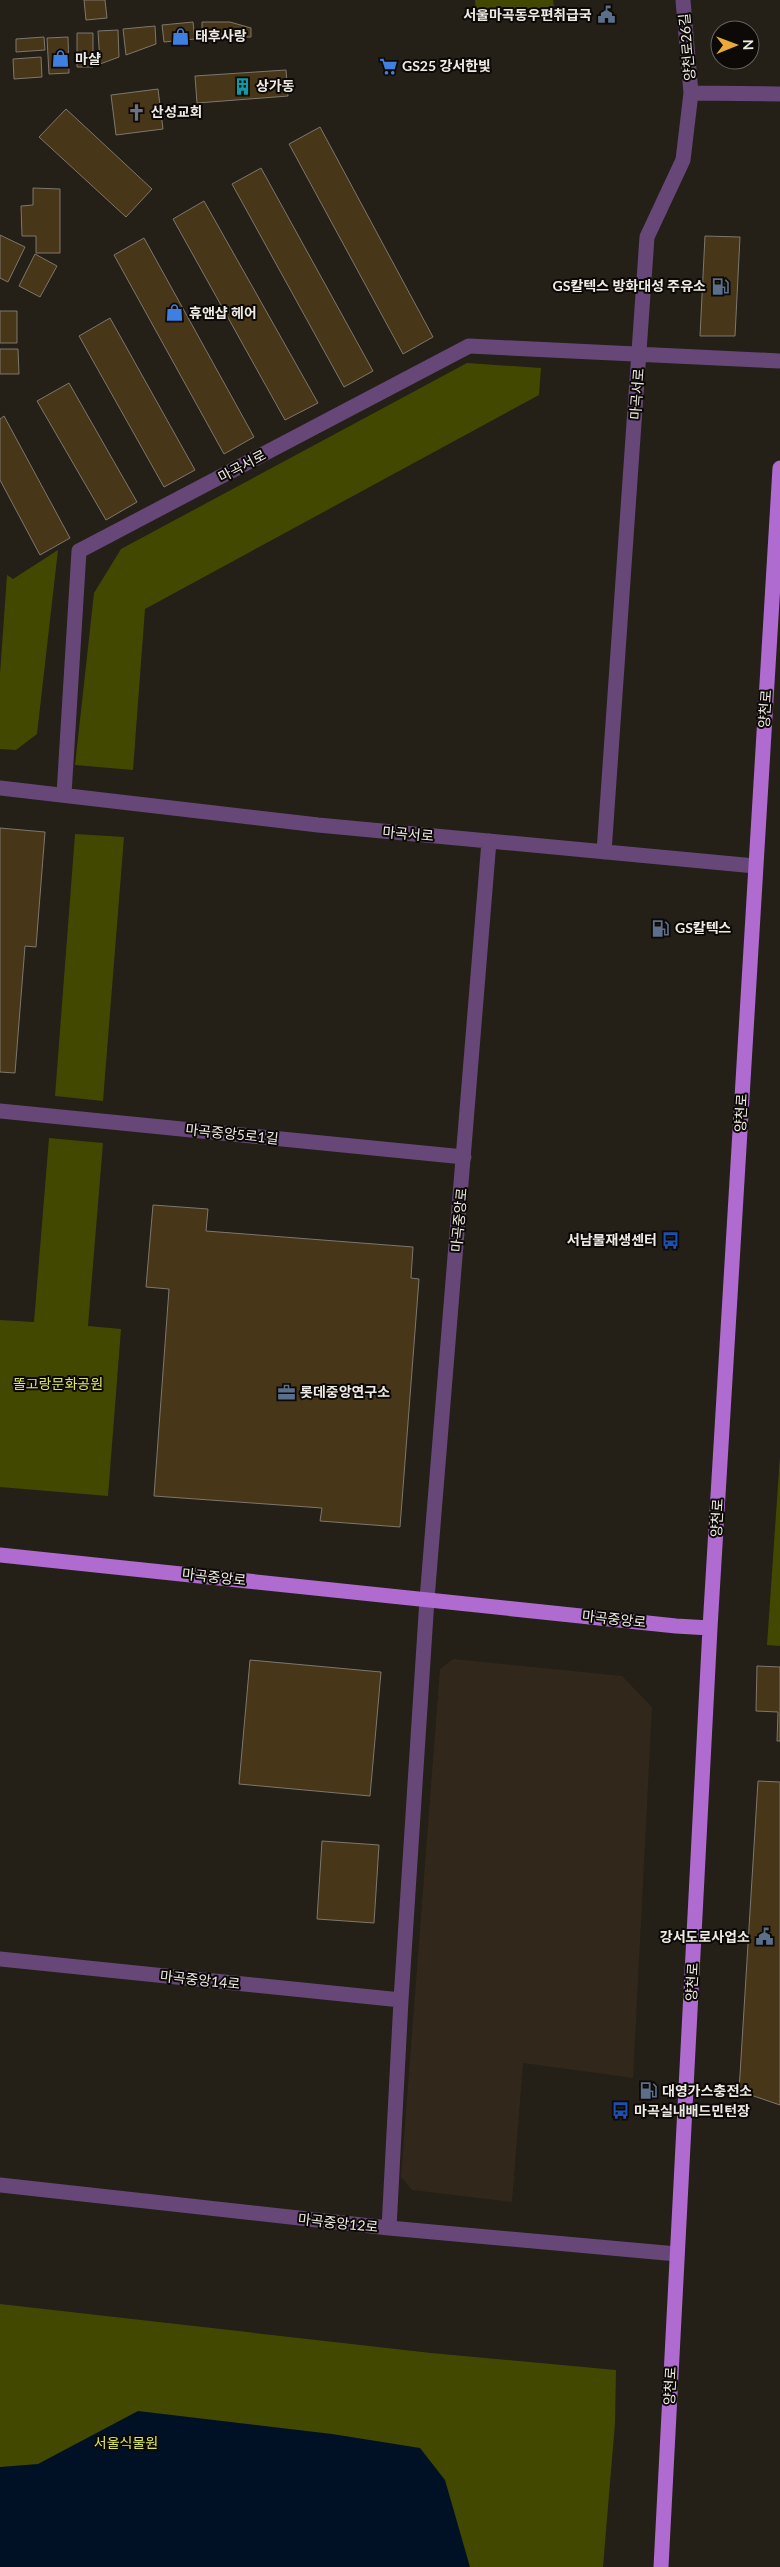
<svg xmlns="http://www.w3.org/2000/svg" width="780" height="2567" font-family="Lato,'Noto Sans KR',sans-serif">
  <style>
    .built { fill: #31281b }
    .green { fill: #434800 }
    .water { fill: #001126 }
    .building { fill: #483618; stroke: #7e776e }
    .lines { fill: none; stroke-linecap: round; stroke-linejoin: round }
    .minor { stroke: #674778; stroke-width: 15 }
    .major { stroke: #af6bd0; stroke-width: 15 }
    .labels { text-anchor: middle; stroke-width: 4; stroke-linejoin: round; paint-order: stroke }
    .poi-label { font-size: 14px; font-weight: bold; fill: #eeeae5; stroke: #0c0906; text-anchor: start }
    .street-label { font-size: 14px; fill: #eeeae5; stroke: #0c0906 }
    .park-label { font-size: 14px; fill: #dbe861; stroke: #0c0906 }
  </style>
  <rect width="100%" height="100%" fill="#241f17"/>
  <path class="built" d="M453,1659L622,1676L652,1707L633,2078L523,2063L512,2202L412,2190L401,2177L440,1669Z"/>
  <path class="green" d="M475,0H553L554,7L476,12Z
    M467,363L541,368L539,395L145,609L133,770L75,765L94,593L121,549Z
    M58,550L37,734L16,750L0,749V674L7,575L13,579Z
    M75,834L124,837L103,1101L55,1096Z
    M49,1138L103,1143L88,1326L121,1329L108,1496L0,1487V1320L34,1322Z
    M780,1456V1646L767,1645Z
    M0,2304L431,2353L616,2370L615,2423L603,2567H0Z"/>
  <path class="water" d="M138,2411L332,2434L420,2448L445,2480L470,2567H0V2467L38,2464Z"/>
  <path class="building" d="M84,0H105L107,18L86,20Z
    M193,22L195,39L164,42L162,25Z
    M202,22H230L251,28V37H202Z
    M155,26L156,44L126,55L123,29Z
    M118,30L119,57L100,64L98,31Z
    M77,33H93V67H77Z
    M44,37L45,50L16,52V39Z
    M68,37L69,73L49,74L47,38Z
    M41,57L42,77L14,79L13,59Z
    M286,70L288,96L197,103L195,76Z
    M158,89L163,129L116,135L111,95Z
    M66,109L152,189L126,217L39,137Z
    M320,127L433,337L403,354L289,144Z
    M261,168L373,371L344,387L232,184Z
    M33,188L60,189V253H36V236H22L21,206L33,205Z
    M204,201L318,403L285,420L173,219Z
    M0,235L25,247L8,282L0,278Z
    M705,236L740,237L735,336H700Z
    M144,238L254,437L224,454L114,255Z
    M35,254L57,266L40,297L19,286Z
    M0,311H17V343H0Z
    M110,318L195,470L164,487L79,336Z
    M0,349H18L19,374H0Z
    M69,383L137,502L106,520L37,401Z
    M4,416L70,538L40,555L0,480V419Z
    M0,828L45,832L36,947L25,946L15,1073L0,1072Z
    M153,1205L208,1209L206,1231L413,1247L411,1278L419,1279L400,1527L320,1521L322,1508L154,1496L169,1289L146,1287Z
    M250,1660L381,1672L370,1796L239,1784Z
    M757,1666L780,1667V1741H777L778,1712L756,1711Z
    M758,1781L780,1782V2105L739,2091Z
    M322,1841L379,1845L374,1923L317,1919Z"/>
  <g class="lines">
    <path class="minor" d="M691,93L780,94
      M0,788L318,825L755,866
      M64,794L79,551L469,346L780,361
      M604,852L647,237L683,160L691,93L683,0
      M0,1111L464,1157
      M0,1959L401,2000
      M0,2185L389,2228L677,2254
      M389,2228L401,2000L427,1599L489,841"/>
    <path class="major" d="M0,1555L676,1626L710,1628
      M661,2567L710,1628L780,468"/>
  </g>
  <defs>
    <symbol id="civic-bare" viewBox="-9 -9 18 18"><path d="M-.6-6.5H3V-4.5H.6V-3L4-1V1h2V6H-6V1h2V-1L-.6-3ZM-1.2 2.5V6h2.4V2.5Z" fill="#5c6f8a" stroke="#0c0906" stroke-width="2.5" paint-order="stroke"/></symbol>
    <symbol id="shop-bare" viewBox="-9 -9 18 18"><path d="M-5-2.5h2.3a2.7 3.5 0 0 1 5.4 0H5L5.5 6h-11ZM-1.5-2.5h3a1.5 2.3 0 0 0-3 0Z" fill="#3f7fe0" stroke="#0c0906" stroke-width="2.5" paint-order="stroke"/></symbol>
    <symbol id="supermarket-bare" viewBox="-9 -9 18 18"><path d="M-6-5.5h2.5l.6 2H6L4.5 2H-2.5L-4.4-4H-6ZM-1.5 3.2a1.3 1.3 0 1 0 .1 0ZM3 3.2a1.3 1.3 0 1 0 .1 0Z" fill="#3f7fe0" stroke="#0c0906" stroke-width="2.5" paint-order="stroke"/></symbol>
    <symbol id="building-bare" viewBox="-9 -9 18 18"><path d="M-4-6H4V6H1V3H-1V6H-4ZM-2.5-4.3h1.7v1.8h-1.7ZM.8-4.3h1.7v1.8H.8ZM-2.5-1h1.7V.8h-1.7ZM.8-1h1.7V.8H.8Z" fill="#0f9aa8" stroke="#0c0906" stroke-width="2.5" paint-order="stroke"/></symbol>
    <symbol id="church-bare" viewBox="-9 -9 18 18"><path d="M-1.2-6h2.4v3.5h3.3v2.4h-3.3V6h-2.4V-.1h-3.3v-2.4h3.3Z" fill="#6b7280" stroke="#0c0906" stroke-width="2.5" paint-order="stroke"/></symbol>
    <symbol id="fuel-bare" viewBox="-9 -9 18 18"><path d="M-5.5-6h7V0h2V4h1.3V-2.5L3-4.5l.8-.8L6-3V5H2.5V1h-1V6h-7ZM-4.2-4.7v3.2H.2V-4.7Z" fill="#5c6f8a" stroke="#0c0906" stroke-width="2.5" paint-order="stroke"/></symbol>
    <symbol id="bus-bare" viewBox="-9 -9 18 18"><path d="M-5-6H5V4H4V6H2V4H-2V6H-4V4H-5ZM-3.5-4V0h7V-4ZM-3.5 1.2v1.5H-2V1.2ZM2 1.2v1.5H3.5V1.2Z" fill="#1a4fb4" stroke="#0c0906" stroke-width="2.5" paint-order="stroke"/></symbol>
    <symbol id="office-bare" viewBox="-9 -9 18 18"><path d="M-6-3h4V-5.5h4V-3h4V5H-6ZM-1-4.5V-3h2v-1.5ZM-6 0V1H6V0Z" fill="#5c6f8a" stroke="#0c0906" stroke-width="2.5" paint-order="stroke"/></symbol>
  </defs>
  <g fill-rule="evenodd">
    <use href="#civic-bare" x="594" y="2" width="25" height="25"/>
    <use href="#shop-bare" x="168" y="24" width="25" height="25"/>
    <use href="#shop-bare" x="48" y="46" width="25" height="25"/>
    <use href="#supermarket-bare" x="376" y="54" width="25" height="25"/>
    <use href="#building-bare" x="230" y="74" width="25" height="25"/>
    <use href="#church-bare" x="124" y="100" width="25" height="25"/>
    <use href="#fuel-bare" x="708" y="274" width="25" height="25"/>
    <use href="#shop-bare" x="162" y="300" width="25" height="25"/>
    <use href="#fuel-bare" x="648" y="916" width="25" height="25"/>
    <use href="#bus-bare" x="658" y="1228" width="25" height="25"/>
    <use href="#office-bare" x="274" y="1380" width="25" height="25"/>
    <use href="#civic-bare" x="752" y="1924" width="25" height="25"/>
    <use href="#fuel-bare" x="636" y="2078" width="25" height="25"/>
    <use href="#bus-bare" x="608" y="2098" width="25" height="25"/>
  </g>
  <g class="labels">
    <g class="poi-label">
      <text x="592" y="20" text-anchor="end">서울마곡동우편취급국</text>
      <text x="195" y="41">태후사랑</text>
      <text x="75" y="64">마샬</text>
      <text x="402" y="71">GS25 강서한빛</text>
      <text x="256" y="91">상가동</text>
      <text x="151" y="117">산성교회</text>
      <text x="706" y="291" text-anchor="end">GS칼텍스 방화대성 주유소</text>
      <text x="189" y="318">휴앤샵 헤어</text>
      <text x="675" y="933">GS칼텍스</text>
      <text x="657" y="1245" text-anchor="end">서남물재생센터</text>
      <text x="300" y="1397">롯데중앙연구소</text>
      <text x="750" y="1942" text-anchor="end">강서도로사업소</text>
      <text x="662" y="2096">대영가스충전소</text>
      <text x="634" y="2116">마곡실내배드민턴장</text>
    </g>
    <g class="street-label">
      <text transform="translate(687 47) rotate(-95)" y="5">양천로26길</text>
      <text transform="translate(637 394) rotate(-86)" y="5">마곡서로</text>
      <text transform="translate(242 466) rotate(-28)" y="5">마곡서로</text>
      <text transform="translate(765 709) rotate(-86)" y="5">양천로</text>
      <text transform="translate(408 834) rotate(5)" y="5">마곡서로</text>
      <text transform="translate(741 1113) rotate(-87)" y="5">양천로</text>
      <text transform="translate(232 1134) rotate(6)" y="5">마곡중앙5로1길</text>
      <text transform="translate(459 1220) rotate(-85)" y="5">마곡중앙로</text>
      <text transform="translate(717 1518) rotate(-87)" y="5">양천로</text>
      <text transform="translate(214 1577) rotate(6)" y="5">마곡중앙로</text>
      <text transform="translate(614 1619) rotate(6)" y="5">마곡중앙로</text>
      <text transform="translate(200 1980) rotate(6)" y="5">마곡중앙14로</text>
      <text transform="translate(692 1982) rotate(-87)" y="5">양천로</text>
      <text transform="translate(338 2223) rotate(6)" y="5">마곡중앙12로</text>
      <text transform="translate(670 2386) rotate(-87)" y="5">양천로</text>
    </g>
    <g class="park-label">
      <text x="58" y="1389">똘고랑문화공원</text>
      <text x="126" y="2448">서울식물원</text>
    </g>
  </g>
  <g transform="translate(735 45) rotate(89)"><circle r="24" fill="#0c0906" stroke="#66635f"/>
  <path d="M0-4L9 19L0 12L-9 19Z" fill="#eaaa39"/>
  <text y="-8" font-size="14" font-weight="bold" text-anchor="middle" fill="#eeeae5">N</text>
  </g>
</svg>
